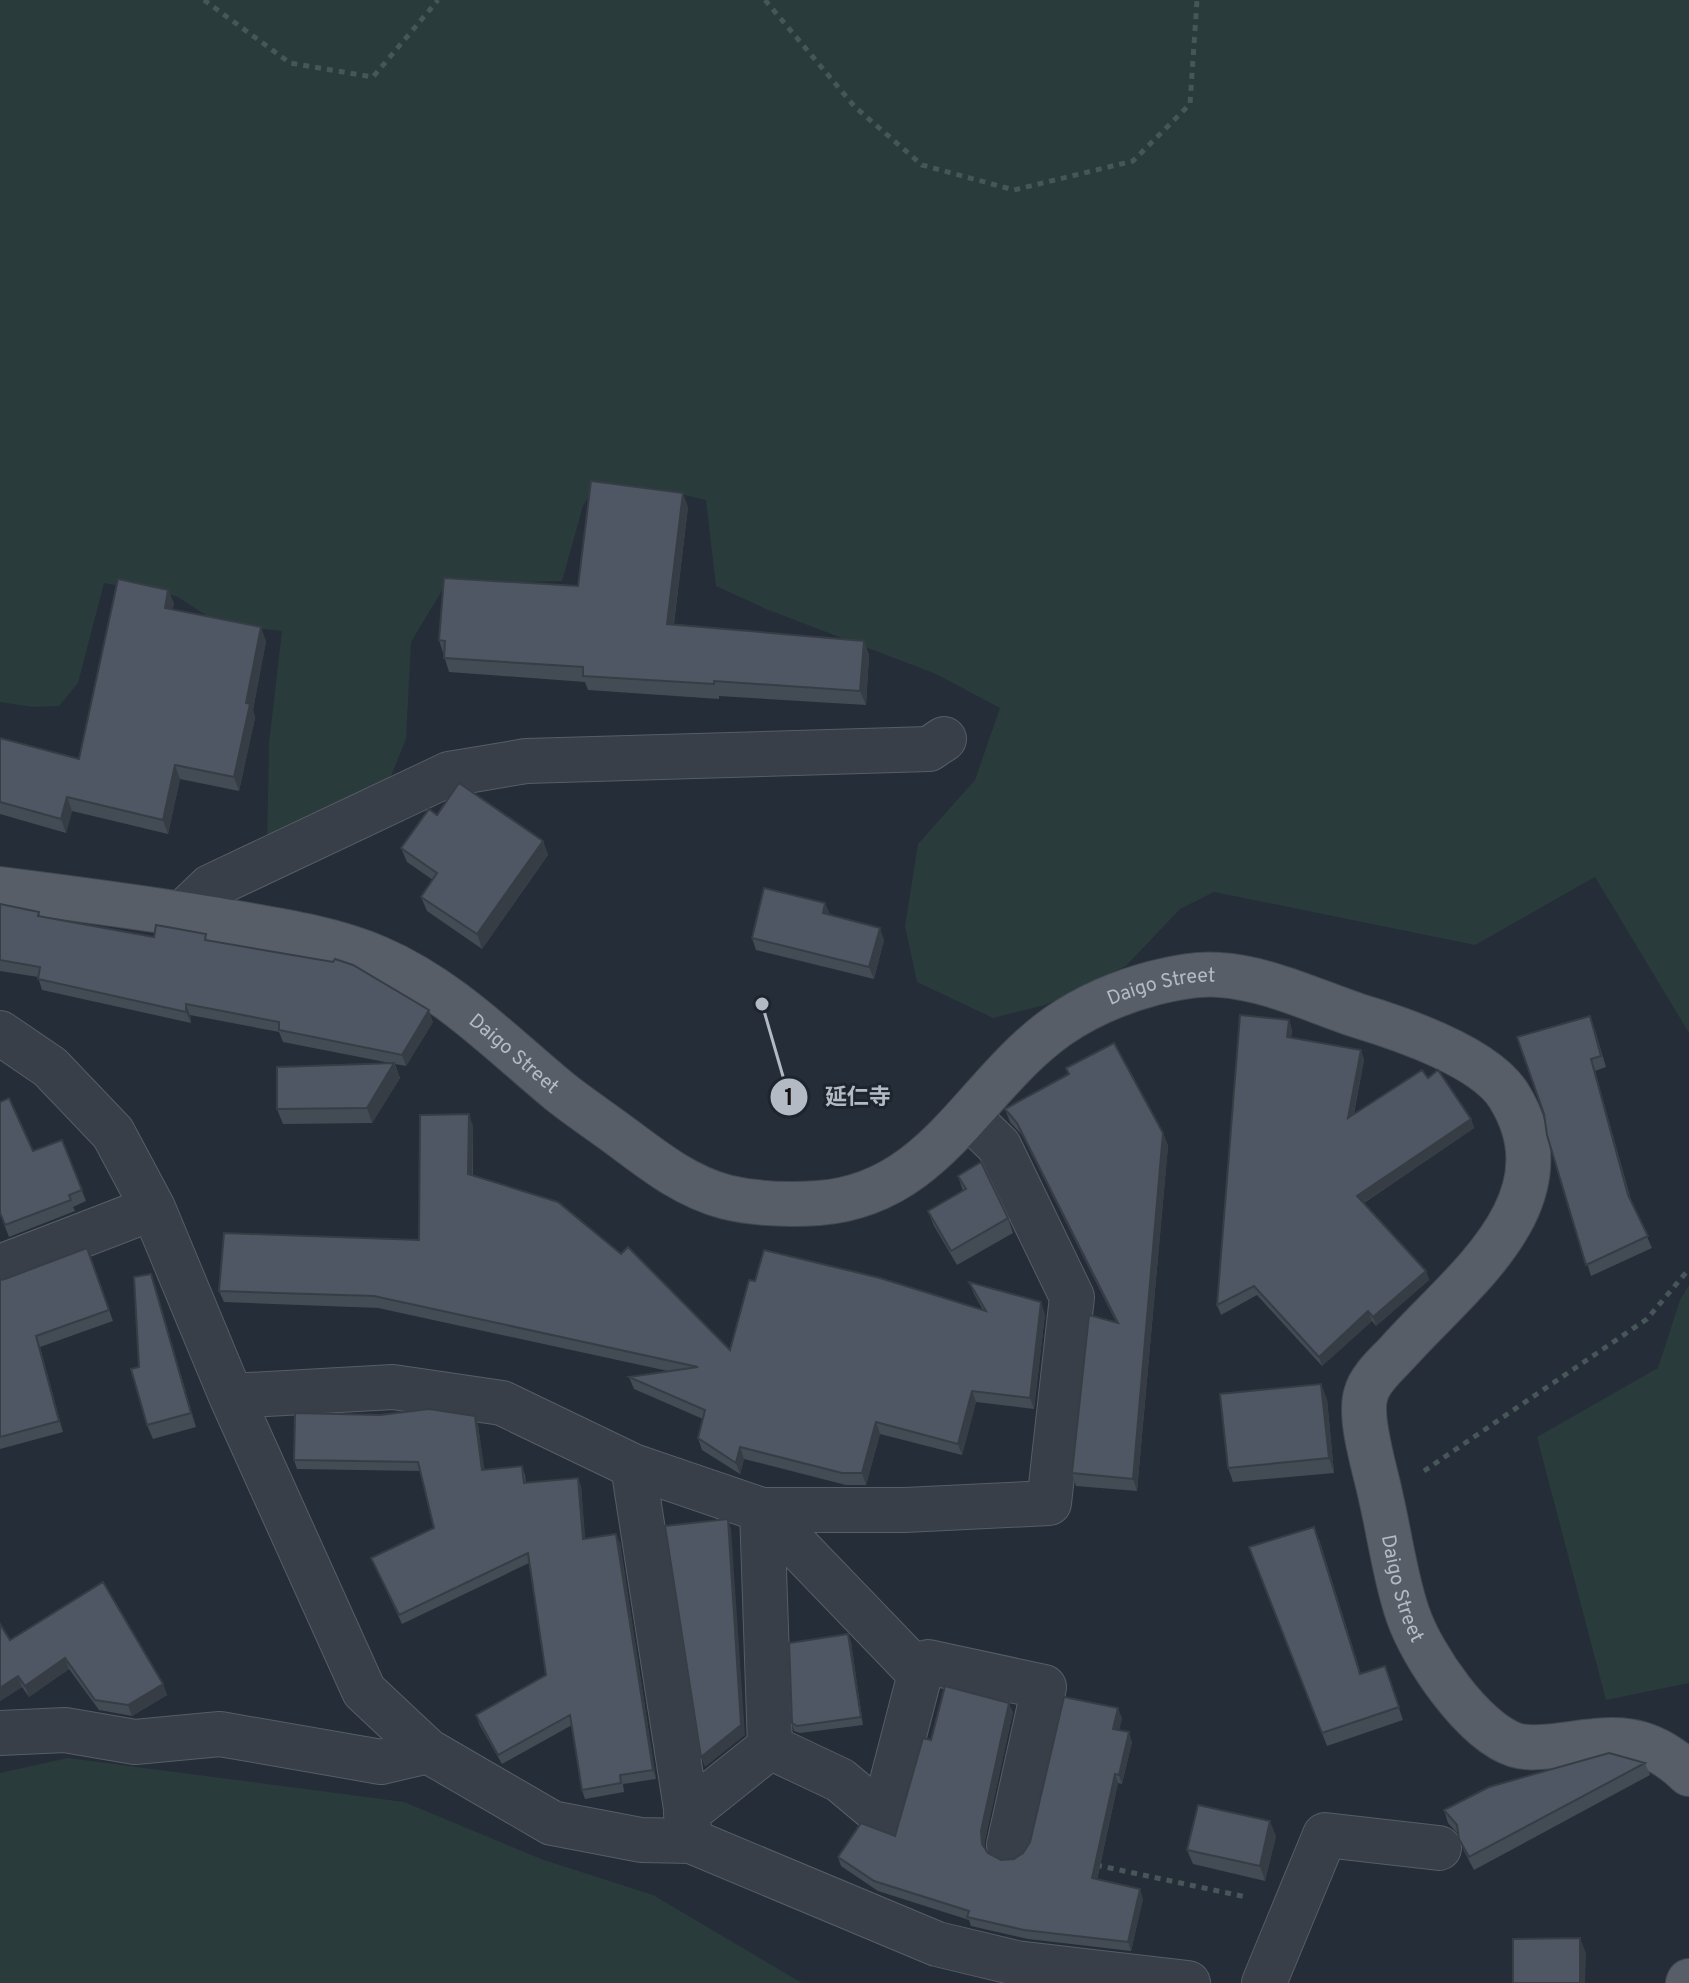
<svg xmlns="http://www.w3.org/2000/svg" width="1689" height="1983" font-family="Overpass,'Noto Sans JP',sans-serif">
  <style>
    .green { fill: #2a3b3b }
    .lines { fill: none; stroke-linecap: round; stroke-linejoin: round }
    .minor-casing { stroke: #575d66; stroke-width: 46 }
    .major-casing { stroke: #424851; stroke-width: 46 }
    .path { stroke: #475658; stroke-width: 5; stroke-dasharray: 6 6; stroke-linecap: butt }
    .minor { stroke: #393f49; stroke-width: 44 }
    .major { stroke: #575e68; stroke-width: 44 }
    .wall { fill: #434b55 }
    .shaded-wall { fill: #373d45 }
    .building { fill: #4e5763; stroke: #373d45; stroke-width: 2 }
    .labels { text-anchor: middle; stroke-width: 6; stroke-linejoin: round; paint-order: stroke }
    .street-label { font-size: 20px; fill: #b4bac4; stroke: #1e242d }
    .leader { fill: none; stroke: #b4bac4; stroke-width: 3 }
    .callout-dot { fill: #b4bac4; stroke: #1e242d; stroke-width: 3 }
    .mark-label { font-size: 24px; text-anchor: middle; font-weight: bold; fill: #111 }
    .callout-label { font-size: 22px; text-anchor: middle; font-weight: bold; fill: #b4bac4; stroke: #1e242d; stroke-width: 6; stroke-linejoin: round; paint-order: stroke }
  </style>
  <rect width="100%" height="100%" fill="#252d38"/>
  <path class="green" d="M0,0H1689V1033L1595,877L1475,945L1214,892L1180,909L1126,966L1045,1005L993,1018L917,982L905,926L918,844L975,780L1000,708L936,674L766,609L716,586L706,500L654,488H594L583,506L562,581L446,584L411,642L406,739L382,798L267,848L269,743L282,631L220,624L176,596L104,583L78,683L59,706L33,707L0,702Z
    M1689,1285V1683L1606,1700L1537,1437L1658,1368L1680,1300Z
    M68,1758L404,1802L541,1859L653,1895L802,1983H0V1773Z"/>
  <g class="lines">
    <defs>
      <path id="minor" d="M183,913L210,887L449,774L526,761L929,749L944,739
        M0,1033L50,1067L113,1133L153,1208L231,1396L364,1691L428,1751L552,1823L641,1840L691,1841L937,1944L1016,1963L1188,1983
        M0,1267L153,1208
        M231,1396L393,1387L502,1403L633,1466L762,1510H905L1049,1503L1072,1297L999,1146L969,1117
        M633,1466L691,1841
        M788,1511L791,1540L920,1674L928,1662L1044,1687L1009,1845
        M0,1733L65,1730L135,1742L220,1734L381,1762L428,1751
        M770,1747L840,1780L883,1816L920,1674
        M686,1814L770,1747L762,1510
        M1264,1983L1325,1835L1439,1848"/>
      <g id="major">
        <path id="s1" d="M0,889C79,899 158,909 236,923C283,931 334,939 378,958C448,988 501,1043 559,1091C580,1108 602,1122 623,1138C655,1162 687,1187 726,1197C755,1204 789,1205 819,1203C936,1194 973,1086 1058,1026C1087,1006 1120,992 1154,983C1175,978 1198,973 1220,975C1267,978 1314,1001 1359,1016C1402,1029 1485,1057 1509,1096C1574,1202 1460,1282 1398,1352C1388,1363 1370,1378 1366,1394C1358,1418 1376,1472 1381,1498C1390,1536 1395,1578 1408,1615C1422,1656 1473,1731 1515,1745C1528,1749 1542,1747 1555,1746C1611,1738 1645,1731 1689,1774"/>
        <path d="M1688,1983L1689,1981"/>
      </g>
    </defs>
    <use href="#minor" class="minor-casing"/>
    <use href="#major" class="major-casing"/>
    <path class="path" d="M204,0L290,63L373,77L438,0
      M765,0L855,107L922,165L1014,190L1133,161L1190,104L1197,0
      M1424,1471L1647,1319L1689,1269
      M1096,1865L1246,1897"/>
    <use href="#minor" class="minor"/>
    <use href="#major" class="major"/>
  </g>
  <path class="wall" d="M688,507L674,624L864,641L869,655L866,705L719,696V699L588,690L585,682L449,672L439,640L578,586Z
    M168,590L174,604L172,609L266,641L253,710L255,718L239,791L180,779L168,834L72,811L66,833L0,814V738L79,759Z
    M543,841L548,855L482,949L427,911L421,897L433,880L407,862L401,848Z
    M825,903L830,915L884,940L874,979L756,950L752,938Z
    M0,904L39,912L40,916L154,937L208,940L433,1022L406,1066L395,1064L400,1078L372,1123L283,1124L277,1109L390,1063L283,1042L279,1032L190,1015L191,1023L42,990L38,977L0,971Z
    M1289,1020L1292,1030L1291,1038L1361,1050L1364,1060L1354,1114L1428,1078L1471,1119L1474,1128L1364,1203L1426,1271L1429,1280L1376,1326L1372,1321L1322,1366L1257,1295L1221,1315L1217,1305Z
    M1594,1027L1606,1067L1595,1071L1631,1200L1652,1248L1591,1276L1547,1135Z
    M1066,1068L1163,1133L1168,1146L1137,1491L1076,1486L1072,1473L1116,1322L1022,1135L1010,1122L1005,1109L1068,1074Z
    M473,1126V1175L730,1350L755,1281L983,1310L974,1294L969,1282L1045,1314L1034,1409L976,1402L962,1455L880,1434L866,1485H846L744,1459L740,1474L702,1450L698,1438L703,1419L634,1389L629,1377L668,1371L378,1308L224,1302L219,1291L419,1240Z
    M62,1140L86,1201L73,1207L75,1211L9,1237L0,1214L33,1151Z
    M958,1176L1008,1218L1013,1233L957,1265L934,1226L928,1211L963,1191Z
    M87,1248L113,1321L40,1347L63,1432L0,1449V1280L5,1279Z
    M156,1289L196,1427L153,1439L147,1425L139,1367Z
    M1327,1399L1334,1473L1233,1482L1228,1468Z
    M380,1415L478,1425L484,1470L522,1466L525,1475L526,1483L581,1486L585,1539L620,1543L656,1779L623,1784L624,1792L585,1799L582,1790L572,1725L502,1764L479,1724L476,1715L546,1675L529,1563L402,1624L371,1558L434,1528L420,1471L297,1469L294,1460Z
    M1319,1539L1361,1674L1385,1666L1403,1720L1327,1746L1249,1547Z
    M0,1624L10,1640L163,1684L167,1695L132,1716L99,1710L69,1669L29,1697L22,1687L0,1701Z
    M848,1634L851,1642L863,1725L800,1733L794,1731L792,1723Z
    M1013,1712L985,1840V1849L988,1853L1001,1860L1014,1859L1023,1853L1122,1718L1119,1730L1132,1742L1122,1784L1118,1783L1097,1880L1143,1899L1131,1951L1028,1939L971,1926L969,1920L878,1891L841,1866L838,1857L895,1836L931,1740Z
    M1645,1763L1650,1775L1474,1870L1464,1851L1458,1834L1448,1823L1444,1810Z
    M1276,1836L1265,1881L1193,1864L1187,1850Z"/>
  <path class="shaded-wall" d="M683,493L688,507L672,638L667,624Z
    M168,590L174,604L170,622L165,608Z
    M261,627L266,641L253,710L255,718L239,791L234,777L246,703Z
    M864,641L869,655L866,705L860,691Z
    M175,765L180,779L168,834L163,820Z
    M67,797L72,811L66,833L61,819Z
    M543,841L548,855L482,949L477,934Z
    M825,903L830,915L823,913Z
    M880,928L884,940L874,979L869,967Z
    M186,1004L190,1015L191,1023L186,1012Z
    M429,1010L433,1022L406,1066L402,1055Z
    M1289,1020L1292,1030L1290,1047L1287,1037Z
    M1361,1050L1364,1060L1351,1127L1348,1118Z
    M1591,1059L1595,1071L1632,1207L1628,1195Z
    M394,1063L400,1078L372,1123L367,1108Z
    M469,1114L473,1126L472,1186L468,1174Z
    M1471,1119L1474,1128L1360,1205L1357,1196Z
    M1163,1133L1168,1146L1137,1491L1133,1479Z
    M1426,1271L1429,1280L1376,1326L1373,1317Z
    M151,1274L156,1289L196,1427L191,1413Z
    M1041,1302L1045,1314L1034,1409L1030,1398Z
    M1368,1311L1372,1321L1322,1366L1319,1357Z
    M36,1336L40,1347L63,1432L59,1421Z
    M1321,1384L1327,1399L1334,1473L1329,1458Z
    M972,1391L976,1402L962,1455L958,1444Z
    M475,1416L478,1425L486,1479L482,1470Z
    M876,1422L880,1434L866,1485L862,1473Z
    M740,1447L744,1459L740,1474L736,1463Z
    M578,1478L581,1486L586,1548L583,1539Z
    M728,1519L731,1529L745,1735L705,1767L701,1757Z
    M616,1534L620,1543L656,1779L653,1770Z
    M848,1634L851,1642L863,1725L861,1717Z
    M65,1658L69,1669L29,1697L25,1686Z
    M18,1676L22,1687L0,1701V1688Z
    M163,1684L167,1695L132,1716L128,1705Z
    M1009,1703L1013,1712L985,1840V1853L982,1844L981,1831Z
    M1118,1708L1122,1718L1117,1738L1113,1729Z
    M1129,1732L1132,1742L1122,1784L1119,1775Z
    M1115,1774L1118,1783L1095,1888L1092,1878Z
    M1270,1821L1276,1836L1265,1881L1260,1866Z
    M1140,1889L1143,1899L1131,1951L1128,1942Z
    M1580,1938L1586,1953L1585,1983H1580Z"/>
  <path class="building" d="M591,481L683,493L667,624L864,641L860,691L714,681V684L583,676V667L444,658L445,641L439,640L444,578L578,586Z
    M118,579L168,590L165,608L261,627L246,703L250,704L234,777L175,765L163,820L67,797L61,819L0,802V738L79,759Z
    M459,783L543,841L477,934L421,897L437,873L401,848L429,809L437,815Z
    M764,888L825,903L823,913L880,928L869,967L752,938Z
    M0,904L39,912L38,916L154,937L156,925L206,934L205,940L333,962L335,959L353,965L429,1010L402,1055L279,1030V1022L186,1004V1012L38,979L40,967L0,960Z
    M1240,1015L1289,1020L1287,1037L1361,1050L1348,1118L1422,1070L1428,1078L1438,1070L1471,1119L1357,1196L1426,1271L1373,1317L1368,1311L1319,1357L1254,1286L1217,1305Z
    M1590,1016L1601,1056L1591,1059L1628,1195L1648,1236L1586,1265L1547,1135L1544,1114L1517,1037Z
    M1114,1043L1163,1133L1133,1479L1072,1473L1089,1315L1118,1323L1017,1123L1005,1109L1069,1074L1066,1068Z
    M394,1063L367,1108L277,1109V1067Z
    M9,1098L33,1151L62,1140L82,1190L69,1195L71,1200L5,1225L0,1213V1102Z
    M469,1114L468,1174L558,1202L621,1254L628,1247L730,1350L749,1280L755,1281L764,1250L880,1278L986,1311L969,1282L1041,1302L1030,1398L972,1391L958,1444L876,1422L862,1473H842L740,1447L736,1463L698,1438L705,1410L629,1377L698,1367L374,1296L219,1291L224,1233L419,1240L420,1115Z
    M981,1162L1008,1218L951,1251L928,1211L966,1189L958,1176Z
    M87,1248L109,1310L36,1336L59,1421L0,1437V1280L5,1279Z
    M151,1274L191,1413L147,1425L131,1369L139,1367L134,1277Z
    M1321,1384L1329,1458L1228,1468L1220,1394Z
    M429,1409L475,1416L482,1470L522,1466L524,1483L578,1478L583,1539L616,1534L653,1770L620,1775L621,1783L582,1790L570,1715L498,1755L476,1715L546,1675L528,1553L399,1615L371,1558L434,1528L418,1462L294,1460L295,1413L380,1415Z
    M728,1519L741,1725L701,1757L665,1526Z
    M1314,1527L1360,1674L1385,1666L1399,1707L1322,1733L1249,1547Z
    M103,1582L163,1684L128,1705L95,1700L65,1658L25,1686L18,1676L0,1688V1624L10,1640Z
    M848,1634L861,1717L797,1726L792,1723L789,1643Z
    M945,1686L1009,1703L981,1831L982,1844L988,1853L1001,1860L1014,1859L1023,1853L1030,1842L1064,1697L1118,1708L1113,1729L1129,1732L1119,1775L1115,1774L1092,1878L1140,1889L1128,1942L1024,1930L967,1917L969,1911L874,1881L838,1857L861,1823L895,1836L923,1738L931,1740Z
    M1609,1753L1645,1763L1469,1857L1459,1839L1457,1825L1444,1810L1489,1787Z
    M1198,1805L1270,1821L1260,1866L1187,1850Z
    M1580,1938V1983H1513V1939Z"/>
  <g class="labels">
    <g class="street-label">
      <text dy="7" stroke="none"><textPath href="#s1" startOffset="1320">Daigo Street</textPath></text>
      <text dy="7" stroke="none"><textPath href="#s1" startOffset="552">Daigo Street</textPath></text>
      <text dy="7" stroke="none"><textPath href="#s1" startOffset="2256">Daigo Street</textPath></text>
    </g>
  </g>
  <path class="leader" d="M762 1004L789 1097"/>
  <g class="callout-dot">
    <circle cx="762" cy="1004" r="8"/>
    <circle cx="789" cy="1097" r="20"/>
  </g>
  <g class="mark-label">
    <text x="789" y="1105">1</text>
  </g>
  <g class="callout-label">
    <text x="858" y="1104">延仁寺</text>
  </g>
</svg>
